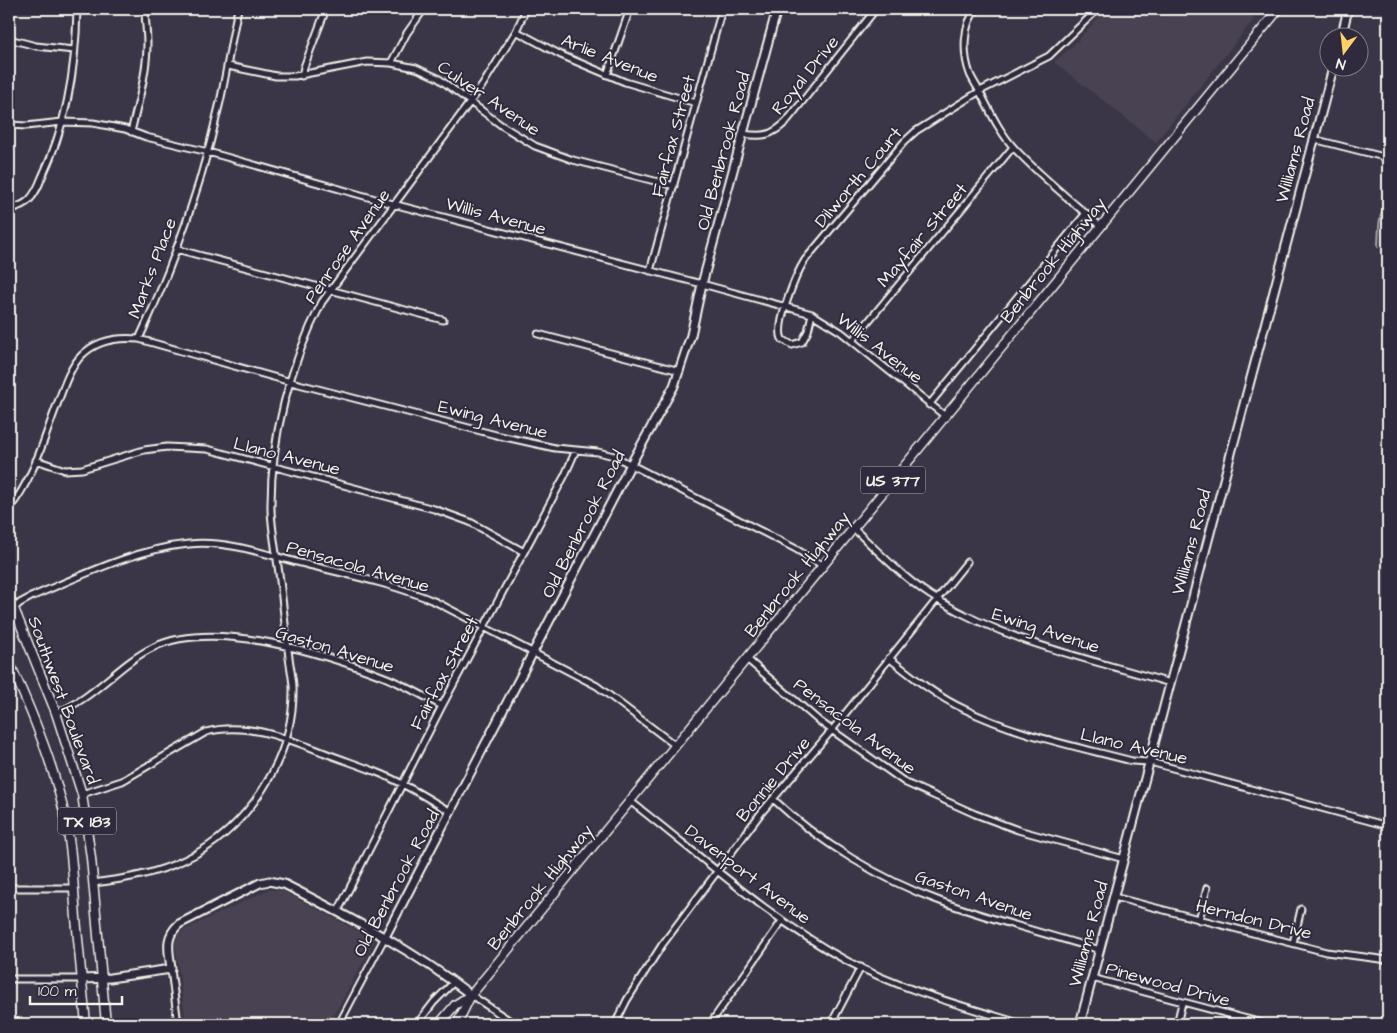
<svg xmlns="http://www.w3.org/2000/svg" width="1397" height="1033" font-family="'Architects Daughter',sans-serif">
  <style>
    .built { fill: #484352 }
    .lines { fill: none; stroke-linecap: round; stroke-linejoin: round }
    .stream { stroke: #aaa6a7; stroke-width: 2 }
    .street-casing { stroke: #f4f1e8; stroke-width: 9 }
    .secondary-casing { stroke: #f4f1e8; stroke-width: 11 }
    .primary-casing { stroke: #f4f1e8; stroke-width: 11 }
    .street { stroke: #2f2a3d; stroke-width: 5 }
    .secondary { stroke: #2f2a3d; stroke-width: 7 }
    .primary { stroke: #2f2a3d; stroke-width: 8 }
    .labels { text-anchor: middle; stroke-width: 4; stroke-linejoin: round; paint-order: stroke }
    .shield { fill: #2f2a3d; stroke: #b9b5b5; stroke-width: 1 }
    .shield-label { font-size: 16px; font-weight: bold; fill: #f4f1e8 }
    .street-label { font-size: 18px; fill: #f4f1e8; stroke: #2f2a3d }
  </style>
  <rect width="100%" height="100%" fill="#3b3647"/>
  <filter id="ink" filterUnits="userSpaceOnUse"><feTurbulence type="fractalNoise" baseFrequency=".02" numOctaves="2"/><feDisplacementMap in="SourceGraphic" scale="10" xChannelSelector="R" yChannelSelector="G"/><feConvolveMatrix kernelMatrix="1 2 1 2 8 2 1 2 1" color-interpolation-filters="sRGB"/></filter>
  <g filter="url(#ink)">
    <path class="built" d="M1106,9H1241L1254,19L1156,142L1054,62L1073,46Z
      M268,890H281L375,940L329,1024H186L175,942L180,932Z"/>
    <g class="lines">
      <path class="stream" d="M1378,246C1379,229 1378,213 1388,199"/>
      <defs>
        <path id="street" d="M977,9C962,24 963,55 970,74C973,81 978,88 981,94C991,113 1000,133 1015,149C1041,177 1072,201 1100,226
          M516,31L561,55L625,82L696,103
          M9,39L36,46L74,50
          M391,63L407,33L424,9
          M228,66L276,76H295L367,62L391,63L416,68L438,78L501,125L535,146L573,160L674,186
          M607,75L630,9
          M302,76L304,67L326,9
          M9,125L26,126L62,122L93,123L125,129L146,137L208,152L393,204L702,284L812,314L841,332L945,416
          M131,132C138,103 147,73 147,44C147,32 145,20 145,9
          M743,134C763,137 771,136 786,122L876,9
          M1313,139L1388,158
          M9,210C15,208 24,205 29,200C36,193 39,185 42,177C67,125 76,66 77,9
          M176,249L443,320
          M650,271L722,9
          M812,314L808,331L802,342L792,345L782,339C775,325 796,274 805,260L904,142L916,131L980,91L1049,56L1098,9
          M538,334L680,371
          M139,339C174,264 202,183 220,102C227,71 231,40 238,9
          M852,341L1013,147
          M929,405L1086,213
          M36,460L65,470L82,469L144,450L167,447L207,449L434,509L470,522L524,552
          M9,509C34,478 44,438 58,402C64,386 70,367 82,355C97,340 119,337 139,339L291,382L500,436L555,448L598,452L614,456L796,549L823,566
          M853,528C880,553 906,581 938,600C1009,643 1091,659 1170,683
          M9,613L20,603L31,597C81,576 135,549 189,544C228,540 267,555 305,564C349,575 394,584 436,602L597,686L676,746
          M889,658C913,677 936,696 964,709C1017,735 1075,746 1132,761L1150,762L1388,826
          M747,659L819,721L906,783L975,814L1018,830L1124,859
          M56,713C94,699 118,664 154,647C215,618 328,655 387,678C406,686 424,696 442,706
          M82,794L122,781L206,732C246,721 288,739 325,753C343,760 362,766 379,773C404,783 427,798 451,812
          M773,799C819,842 881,880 940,901C992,920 1047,934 1100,950
          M630,801C701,856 768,918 847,961C902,990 963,1006 1022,1024
          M93,883C124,879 156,874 184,860C248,830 295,757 293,686C292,674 289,661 288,649C285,626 283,604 280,581C277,557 272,533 271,510C270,439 290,364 322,302L482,86L516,31L526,9
          M9,888H74
          M1114,897L1326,952L1388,960
          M338,911L442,706L565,475L576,450
          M1199,920L1207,888
          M1293,943L1301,909
          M171,969L178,1024
          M1092,978L1266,1024
          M9,979H81
          M471,995L515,1024
          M339,1024L385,937
          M417,1024L434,1002L454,982
          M615,1024L627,1000L662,945L761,813L832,730L967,562
          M710,1024L782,921
          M831,1024L861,967
          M1177,1024L1182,1003"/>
        <path id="secondary" d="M1341,38L1348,9
          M385,937L631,464L674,386L691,335L702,284L777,9
          M81,979L110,978L171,969C169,950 164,938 179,924L260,883L269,881L284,884C349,917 413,950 471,995
          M1080,1024L1333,68"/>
        <path id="primary" d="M9,596L56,713L82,794L91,858L106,1024
          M9,662C31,709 51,758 63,808C72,844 73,881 76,918C79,953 83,989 86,1024
          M439,1024L455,1005L469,996
          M457,1024L471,995L1279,9"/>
      </defs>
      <use href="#street" class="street-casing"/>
      <use href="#secondary" class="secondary-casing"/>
      <use href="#primary" class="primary-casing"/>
      <use href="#street" class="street"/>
      <use href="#secondary" class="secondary"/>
      <use href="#primary" class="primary"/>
    </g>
  </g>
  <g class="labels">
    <g class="shield">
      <rect x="860.5" y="466.5" width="65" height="27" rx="4"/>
      <rect x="58" y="807.5" width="58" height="27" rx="4"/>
    </g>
    <g class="shield-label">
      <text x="893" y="486">US 377</text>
      <text x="87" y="827">TX 183</text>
    </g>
    <g class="street-label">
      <text transform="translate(610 58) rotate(22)" y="6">Arlie Avenue</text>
      <text transform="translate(805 75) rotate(-51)" y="6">Royal Drive</text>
      <text transform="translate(489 98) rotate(34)" y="6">Culver Avenue</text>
      <text transform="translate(673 136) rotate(-75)" y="6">Fairfax Street</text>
      <text transform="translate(1295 150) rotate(-75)" y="6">Williams Road</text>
      <text transform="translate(723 151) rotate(-75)" y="6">Old Benbrook Road</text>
      <text transform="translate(858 177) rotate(-50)" y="6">Dilworth Court</text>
      <text transform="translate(496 216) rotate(15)" y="6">Willis Avenue</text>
      <text transform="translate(922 235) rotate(-50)" y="6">Mayfair Street</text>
      <text transform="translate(347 246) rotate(-55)" y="6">Penrose Avenue</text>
      <text transform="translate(1053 260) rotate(-51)" y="6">Benbrook Highway</text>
      <text transform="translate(152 268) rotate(-69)" y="6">Marks Place</text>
      <text transform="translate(880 348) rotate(38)" y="6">Willis Avenue</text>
      <text transform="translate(493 419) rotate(14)" y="6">Ewing Avenue</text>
      <text transform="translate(287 456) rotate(14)" y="6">Llano Avenue</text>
      <text transform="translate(583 524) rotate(-63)" y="6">Old Benbrook Road</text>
      <text transform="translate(1191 542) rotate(-75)" y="6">Williams Road</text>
      <text transform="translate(358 566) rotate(16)" y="6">Pensacola Avenue</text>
      <text transform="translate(797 574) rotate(-51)" y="6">Benbrook Highway</text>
      <text transform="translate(1046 630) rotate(18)" y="6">Ewing Avenue</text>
      <text transform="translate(335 649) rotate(17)" y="6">Gaston Avenue</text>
      <text transform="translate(444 673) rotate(-62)" y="6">Fairfax Street</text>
      <text transform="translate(64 700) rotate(70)" y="6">Southwest Boulevard</text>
      <text transform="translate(855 726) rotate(37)" y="6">Pensacola Avenue</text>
      <text transform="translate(1134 746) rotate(13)" y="6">Llano Avenue</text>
      <text transform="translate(773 779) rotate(-50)" y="6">Bonnie Drive</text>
      <text transform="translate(748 874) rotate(37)" y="6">Davenport Avenue</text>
      <text transform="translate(396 883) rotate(-62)" y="6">Old Benbrook Road</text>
      <text transform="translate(540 887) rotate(-51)" y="6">Benbrook Highway</text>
      <text transform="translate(974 895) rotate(19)" y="6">Gaston Avenue</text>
      <text transform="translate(1254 919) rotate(14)" y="6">Herndon Drive</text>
      <text transform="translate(1088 934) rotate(-75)" y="6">Williams Road</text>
      <text transform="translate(1168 984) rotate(15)" y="6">Pinewood Drive</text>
    </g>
  </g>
  <rect width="1397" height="1033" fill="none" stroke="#2f2a3d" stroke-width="30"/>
  <rect x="15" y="15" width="1367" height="1003" fill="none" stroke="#f4f1e8" stroke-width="2" filter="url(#ink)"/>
  <g transform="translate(1344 52) rotate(195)"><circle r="24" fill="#2f2a3d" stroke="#7e7a81"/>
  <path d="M0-4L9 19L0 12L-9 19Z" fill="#ffd166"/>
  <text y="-8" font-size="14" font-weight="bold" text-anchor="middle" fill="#f4f1e8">N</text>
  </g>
  <path d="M30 996v8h92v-8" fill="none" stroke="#f4f1e8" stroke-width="2.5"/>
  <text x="38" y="996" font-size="15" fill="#f4f1e8" stroke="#2f2a3d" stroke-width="4" paint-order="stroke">100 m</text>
</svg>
